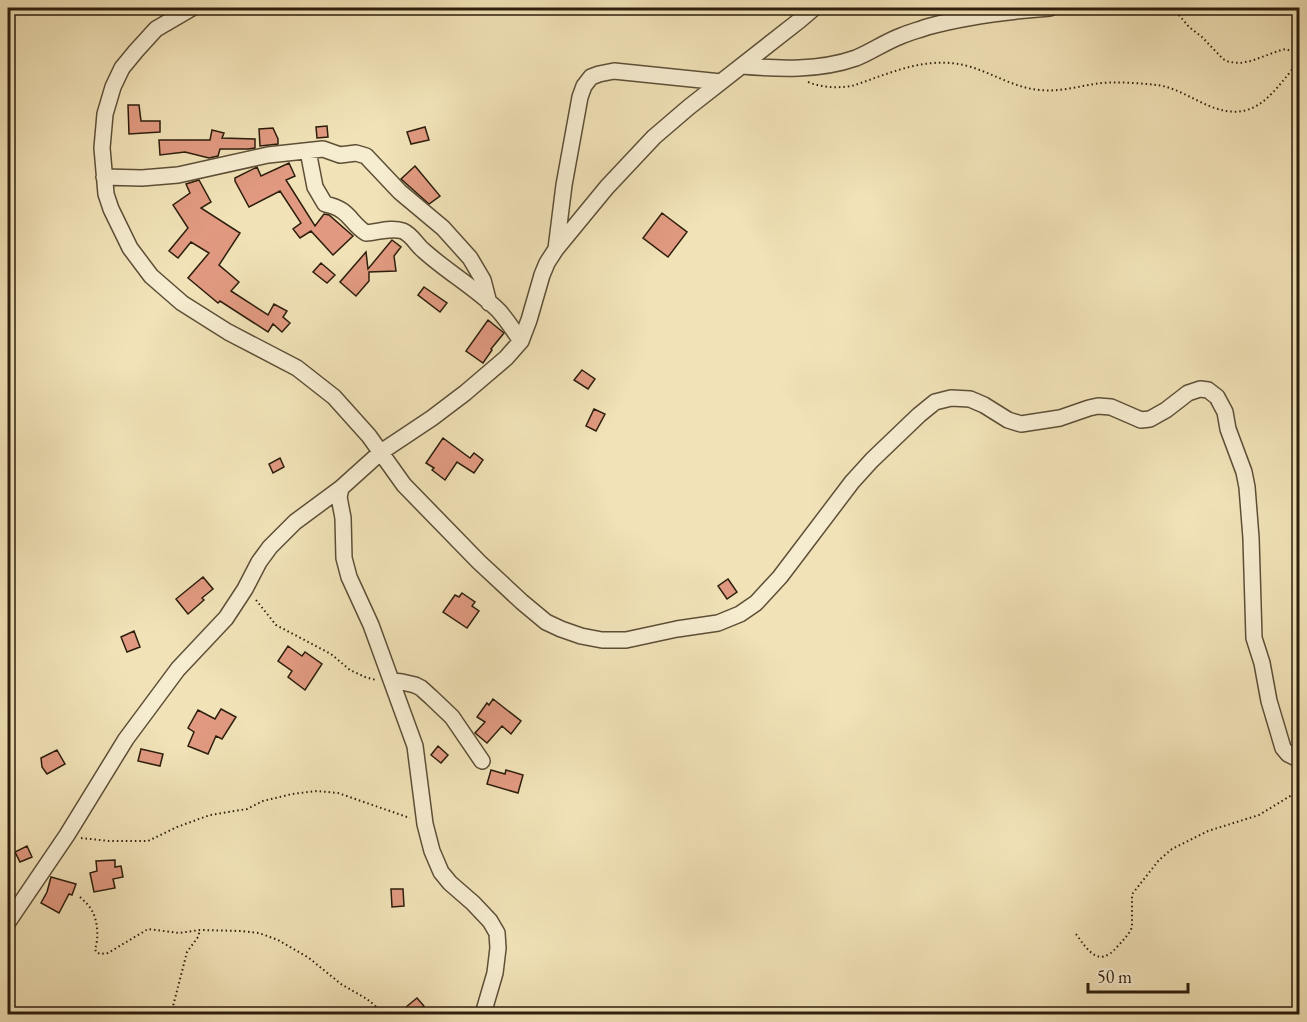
<svg xmlns="http://www.w3.org/2000/svg" width="1307" height="1022" font-family="'EB Garamond',serif">
  <style>
    .building { fill: #e19a81; stroke: #2c1e0c; stroke-width: 1.5 }
    .lines { fill: none; stroke-linecap: round; stroke-linejoin: round }
    .minor-casing { stroke: #5d4f37; stroke-width: 18 }
    .path { stroke: #2c1e0c; stroke-width: 2; stroke-dasharray: 1.5 3; stroke-linecap: butt }
    .minor { stroke: #f6ecd0; stroke-width: 15 }
  </style>
  <rect width="100%" height="100%" fill="#f1e2b7"/>
  <filter id="stains"><feTurbulence type="fractalNoise" baseFrequency=".00333" numOctaves="4"/><feColorMatrix values="0 0 0 0 .2 0 0 0 0 .09 0 0 0 0 .02 0 0 0 .5 -.17"/></filter>
  <radialGradient id="worn" r=".72"><stop offset=".6" stop-color="#630" stop-opacity="0"/><stop offset="1" stop-color="#630" stop-opacity=".3"/></radialGradient>
  <path class="building" d="M128,105H139L141,121H160V132L129,134Z
    M327,126L328,137L317,138L316,127Z
    M425,127L429,140L411,144L407,132Z
    M273,128L278,139V144L260,146L259,129Z
    M212,130L224,133L222,138L255,139V148L248,149H220L218,156L209,158L185,152L160,155L159,140H210Z
    M289,163L295,176L286,180L315,226L324,214L329,215L353,236L333,255L311,231L300,238L293,229L301,223L280,191L249,207L235,181V178L257,167L261,176Z
    M415,166L440,196L429,204L401,179Z
    M199,180L211,202L201,208L240,233L219,265L239,282L231,291L268,315L274,304L287,311L283,317L290,323L282,332L273,324L268,332L220,301L218,303L188,278L209,253L191,242L178,258L169,251L188,228L173,205L190,193L186,184Z
    M662,213L687,232L668,257L643,238Z
    M392,240L401,247L394,256L396,271L369,272V281L356,296L340,282L366,252L368,269Z
    M321,263L335,275L327,283L313,272Z
    M424,287L447,303L440,312L418,295Z
    M488,320L504,333L491,349L492,350L483,363L466,351Z
    M582,370L595,379L588,389L574,380Z
    M594,409L605,414L596,431L586,426Z
    M443,438L470,458L474,453L483,460L474,473L457,462L445,480L432,470L434,468L426,463Z
    M280,458L284,467L273,473L269,464Z
    M203,577L213,589L202,598L204,600L188,614L176,599Z
    M728,579L737,592L727,599L718,586Z
    M462,593L475,602L472,606L479,611L467,628L443,612L455,595L459,597Z
    M134,631L140,647L127,652L121,637Z
    M288,646L302,656L305,652L322,664L305,690L288,677L292,671L278,661Z
    M493,699L521,721L511,734L502,726L487,743L475,733L485,722L477,717L487,703L489,705Z
    M221,709L236,717L222,739L216,736L208,754L188,746L194,732L188,728L198,710L215,719Z
    M438,746L448,755L441,763L431,755Z
    M141,749L163,754L160,766L138,761Z
    M57,750L65,764L47,774L42,767L41,758Z
    M491,770L505,774L506,770L523,775L518,793L487,784Z
    M27,846L32,857L20,862L15,852Z
    M115,860V867L121,866L123,877L113,879L115,888L94,892L90,873L97,871L96,861Z
    M51,877L76,884L72,895L69,894L59,913L41,903L47,892Z
    M391,889H403L404,906L392,907Z
    M417,998L424,1006L412,1014L406,1007Z"/>
  <g class="lines">
    <defs>
      <path id="minor" d="M192,8L156,29L136,51L122,68L113,87L105,114L102,148L106,194L111,209L130,248L151,276L182,303L228,332L297,368L334,397L369,436L404,485L479,562L522,602L546,622L561,629L581,636L602,640H626L677,629L718,623L740,614L756,603L780,577L852,482L872,460L919,415L935,402L951,398L970,399L984,405L1008,420L1021,424L1060,418L1089,408L1098,406L1111,407L1141,420L1150,419L1166,410L1188,393L1200,389L1208,390L1217,397L1225,412L1228,429L1244,472L1247,487L1251,538L1254,638L1262,663L1269,701L1283,748L1288,754L1300,760
        M742,66C779,69 819,71 856,58C871,52 885,42 901,36C910,32 919,30 927,27C967,16 1009,11 1050,8
        M308,151L315,187L325,204C350,209 349,222 366,233C378,232 391,227 403,231C412,235 416,244 423,250C447,272 476,288 499,311C507,320 514,331 521,341
        M104,177L142,178L178,175L268,155L323,149L340,155L356,153L366,156L400,192L443,228L470,258L483,280L489,303
        M556,249L564,185L580,97L584,86L591,77L599,74L614,71L721,82
        M341,488L339,497L343,518L344,558L349,577L371,625L415,746L425,824L432,851L441,872L450,883L473,903L490,921L497,933L498,948L495,973L483,1014
        M392,681L402,682L415,685L421,688L431,697L452,717L482,761
        M8,922L67,835L126,739L178,669L226,618L245,589L259,562L270,547L295,522L341,488L381,452L432,418L465,393L506,358L521,341L529,320L542,275L547,263L556,249L607,187L654,137L689,107L800,20L814,8"/>
    </defs>
    <use href="#minor" class="minor-casing"/>
    <path class="path" d="M1173,8L1189,27L1202,37L1223,59L1229,62L1240,63L1251,61L1281,50L1286,49L1300,55
      M808,82C823,88 837,88 852,86C891,73 929,54 971,67C994,74 1015,88 1040,90C1058,92 1076,87 1094,84C1114,81 1137,83 1157,85C1188,89 1214,119 1247,110C1270,103 1284,77 1300,61
      M256,600L276,625L331,654L350,670L365,677L376,680
      M1294,793L1300,796
      M81,838L109,841H148L177,827L210,815L247,809L263,801L292,794L317,791L338,793L410,818
      M80,897C84,901 88,904 91,909C98,920 99,938 95,949L96,952L100,954L108,953L148,929L179,933L200,930L241,931L259,933L278,940L309,958L341,984L367,999L385,1014
      M1076,934C1088,951 1099,968 1117,947C1123,940 1129,935 1132,927V897L1133,893L1159,860L1172,849L1208,831L1259,815L1300,790
      M171,1014L187,952L198,937L200,930"/>
    <use href="#minor" class="minor"/>
  </g>
  <rect width="1307" height="1022" fill="none" stroke="#f1e2b7" stroke-width="30"/>
  <rect x="9" y="9" width="1289" height="1004" fill="none" stroke="#2c1e0c" stroke-width="3"/>
  <rect x="15" y="15" width="1277" height="992" fill="none" stroke="#2c1e0c" stroke-width="1.5"/>
  <path d="M1088 983v9h100v-9" fill="none" stroke="#2c1e0c" stroke-width="3"/>
  <text x="1097" y="983" font-size="18" fill="#2c1e0c" stroke="#f6ecd0" stroke-width="4.5" paint-order="stroke">50 m</text>
  <rect width="100%" height="100%" filter="url(#stains)"/>
  <rect width="100%" height="100%" fill="url(#worn)"/>
</svg>
